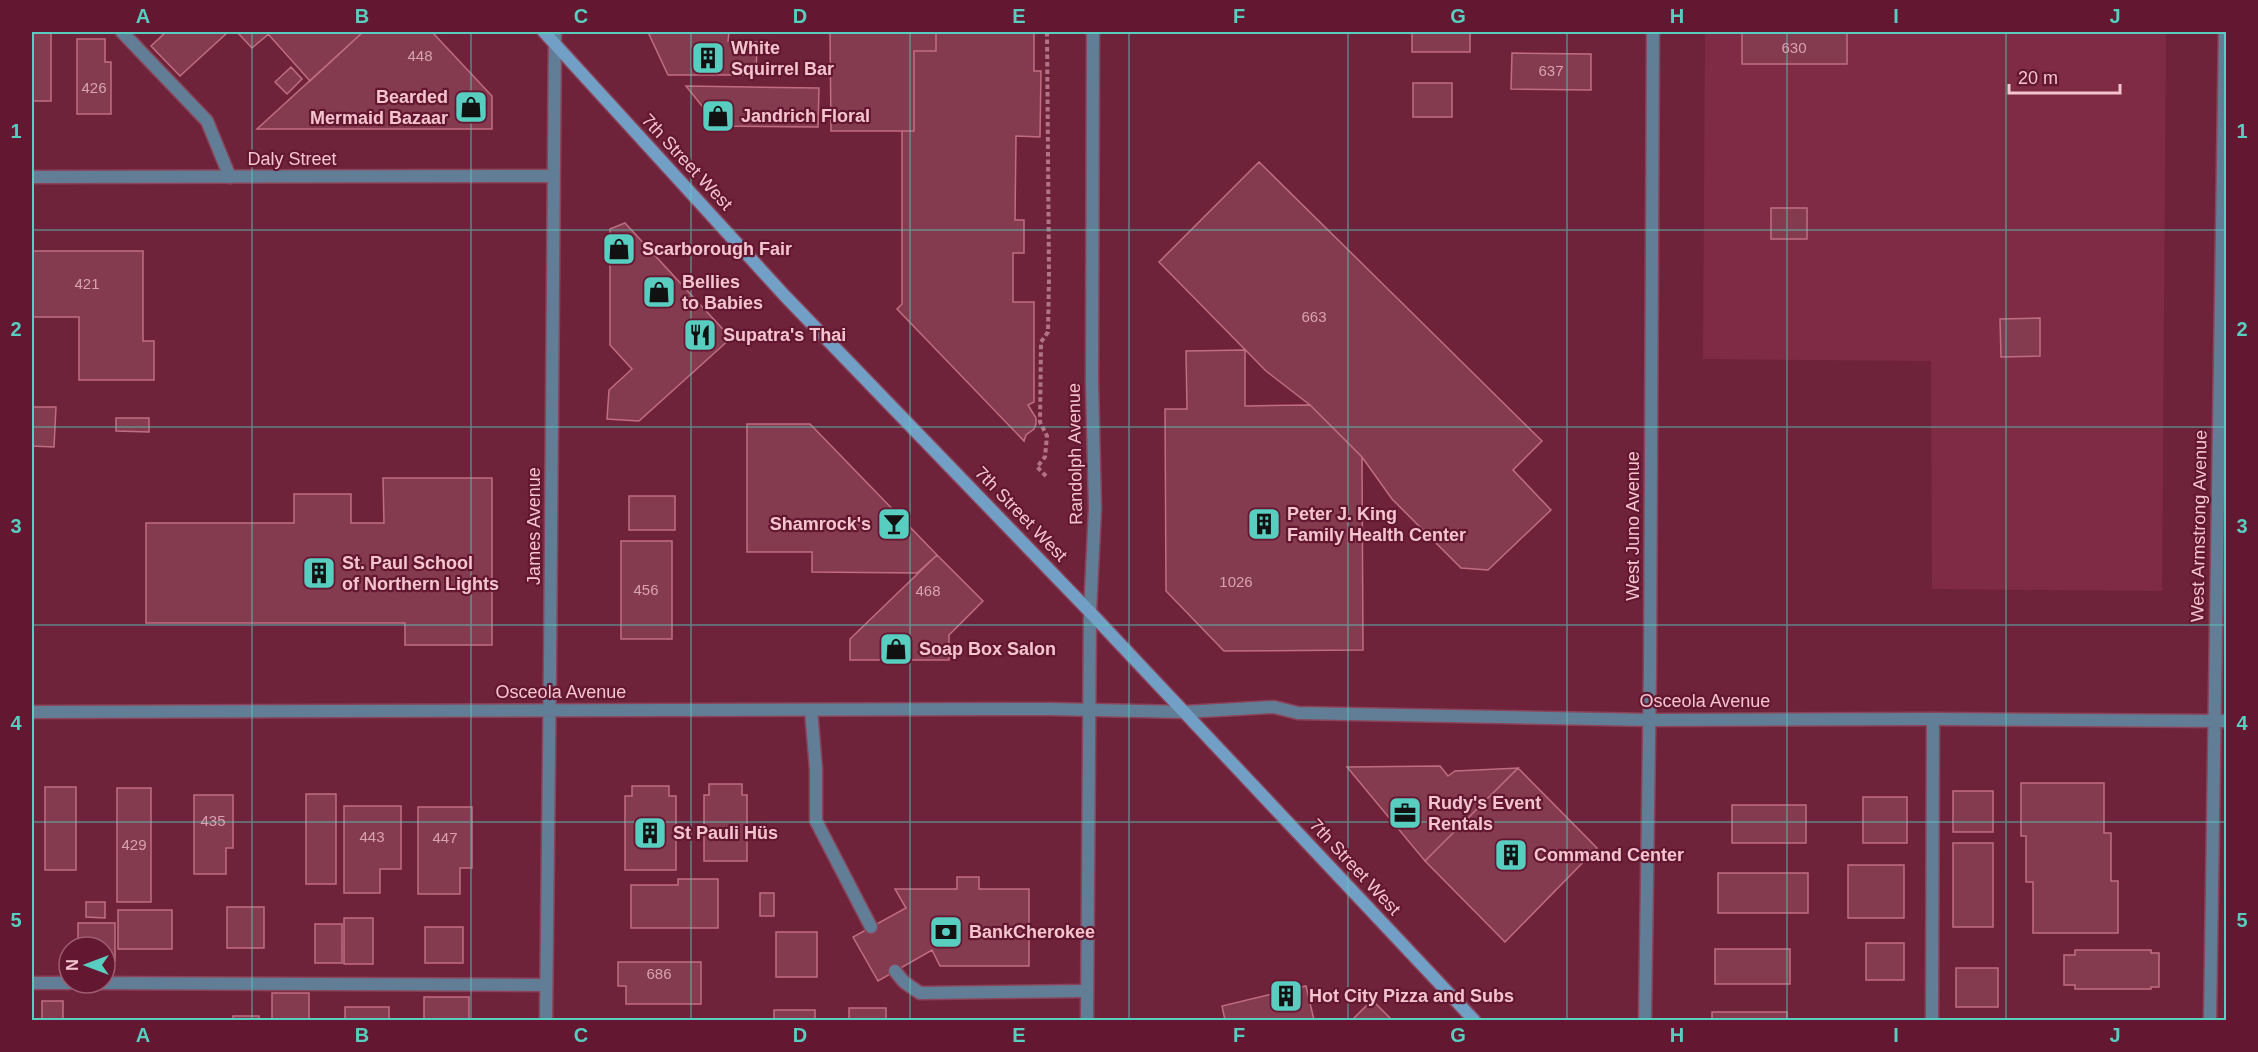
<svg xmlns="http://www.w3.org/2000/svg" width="2258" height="1052" font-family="Helvetica,sans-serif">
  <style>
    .built { fill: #7f2b45 }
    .building { fill: #843b4f; stroke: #c16d81; stroke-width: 1.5 }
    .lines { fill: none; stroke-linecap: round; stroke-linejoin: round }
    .service-casing { stroke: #8a4359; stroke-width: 15 }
    .minor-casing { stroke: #8a4359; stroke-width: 15 }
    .tertiary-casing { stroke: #8a4359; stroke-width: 15 }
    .secondary-casing { stroke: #8a4359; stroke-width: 15 }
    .path { stroke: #b17485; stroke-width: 4; stroke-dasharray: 4.5 3; stroke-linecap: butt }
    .service { stroke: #627e96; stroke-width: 12 }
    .minor { stroke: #627e96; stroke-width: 12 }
    .tertiary { stroke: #627e96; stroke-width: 12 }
    .secondary { stroke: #729fc5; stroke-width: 12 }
    .grid { fill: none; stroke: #58cec0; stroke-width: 1.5; stroke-opacity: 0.55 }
    .labels { text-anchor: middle; stroke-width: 4.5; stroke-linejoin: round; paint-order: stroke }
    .number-label { font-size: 15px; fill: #d8a2af }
    .poi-label { font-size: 18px; font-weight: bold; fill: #f4c5cf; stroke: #631730; text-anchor: start }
    .street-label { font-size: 18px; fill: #f4c5cf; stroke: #631730 }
    .neatline { fill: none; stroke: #58cec0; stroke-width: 2 }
    .grid-label { font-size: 20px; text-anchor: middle; font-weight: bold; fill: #58cec0 }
  </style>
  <rect width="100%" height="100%" fill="#6f233b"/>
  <path class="built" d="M1705,32H2166L2162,591L1932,589L1931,361L1703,359Z"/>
  <path class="building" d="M32,32H51V101H32Z
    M166,32H228L180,76L151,46Z
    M237,32H271L252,48Z
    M271,32H363L310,81L268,34Z
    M363,32H432L492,96V129H257Z
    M648,32H729L728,41L757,42L756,75H668Z
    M830,32H936V51H914V131H831Z
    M936,32H1034V71H1041L1040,137L1016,136L1015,220H1024V253H1013V302H1034V402L1028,405L1036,418V424L1034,429L1026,435L1024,441L897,309L902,304V131H914V51H936Z
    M1412,32H1470V52H1412Z
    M1742,32H1847V64H1742Z
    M77,39H105V62H111V114H77Z
    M1512,53L1591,54V90L1511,89Z
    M291,67L302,79L287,94L275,82Z
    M1413,83H1452V117H1413Z
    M686,86L819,88L818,127L718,126Z
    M1259,162L1542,441L1513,470L1551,510L1488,570L1461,568L1392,499L1362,457L1310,405L1266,371L1159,262Z
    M1771,208H1807V239H1771Z
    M625,223L731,338L639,421L607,419L609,390L632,369L610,345V229Z
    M32,251H143V341H154V380H79V317H32Z
    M2040,318V356L2001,357L2000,319Z
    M1245,350V406L1310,405L1362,457L1363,650L1224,651L1166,591L1165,409H1187L1186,351Z
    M32,407H56L54,447L32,446Z
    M116,418H149V432L116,431Z
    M747,424H810L937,555L917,573L812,572V552H747Z
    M383,478H492V645H405V623H146V523H294V494H351V523H384Z
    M629,496H675V530H629Z
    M621,541H672V639H621Z
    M937,555L983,601L949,635V660H850V639Z
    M1440,766L1448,776L1455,771L1518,768L1425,861L1347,767Z
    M1518,768L1597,848L1505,942L1425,861Z
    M2021,783H2104V833H2111V881H2118V933H2033V882H2026V836H2021Z
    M709,784H742V795H747V861H704V795H709Z
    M632,786H669V796H676V870H625V796H632Z
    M45,787H76V870H45Z
    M117,788H151V902H117Z
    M1953,791H1993V832H1953Z
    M306,794H336V884H306Z
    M194,795H233V848H226V874H194Z
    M1863,797H1907V843H1863Z
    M1732,805H1806V843H1732Z
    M344,806H401V869H380V893H344Z
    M418,807H472V868H460V894H418Z
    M1953,843H1993V927H1953Z
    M1848,865H1904V918H1848Z
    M1718,873H1808V913H1718Z
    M957,877H979V889H1029V966H940L932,950L878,981L853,937L906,908L895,889H957Z
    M678,879H718V928H631V885H678Z
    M760,893H774V916H760Z
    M86,902H105V918L86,917Z
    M227,907H264V948H227Z
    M118,910H172V949H118Z
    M344,918H373V964H344Z
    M78,923H115V961H105V947H78Z
    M315,924H342V963H315Z
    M425,927H463V963H425Z
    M776,932H817V977H776Z
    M1866,943H1904V980H1866Z
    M1715,949H1790V984H1715Z
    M2075,950H2151V953H2159V987H2151V989H2075V985H2064V955H2075Z
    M618,962H701V1004H626V986H618Z
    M1956,968H1998V1007H1956Z
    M1306,986L1314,1020H1225L1222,1006Z
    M272,993H309V1020H272Z
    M424,997H469V1020H424Z
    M1372,1000L1392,1020H1352Z
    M42,1001H63V1020H42Z
    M345,1007H389V1020H345Z
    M849,1008H886V1020H849Z
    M774,1010H815V1020H774Z
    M1712,1012H1787V1020H1712Z
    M233,1016H259V1020H233Z"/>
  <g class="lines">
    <defs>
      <path id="service" d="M122,32L207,121L230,177
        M811,710L816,769V821L871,927
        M895,971L904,982L920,993L1087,991
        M32,983H69
        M80,983L546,985
        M1932,1020L1933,719"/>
      <path id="minor" d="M32,177L554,176
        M32,712L1050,709L1184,712L1274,707L1298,713L1650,720L1933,719L2226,721
        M546,1020L550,666L555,32
        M1645,1020L1650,671L1653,32
        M2210,1020L2225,32"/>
      <path id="tertiary" d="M1087,1020L1090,612L1095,509L1092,382L1093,32"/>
      <path id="secondary" d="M544,32L785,296L1090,612L1474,1020"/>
    </defs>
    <use href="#service" class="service-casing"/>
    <use href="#minor" class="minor-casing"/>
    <use href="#tertiary" class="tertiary-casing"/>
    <use href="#secondary" class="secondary-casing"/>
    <path class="path" d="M1046,476L1037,467L1045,457L1047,436L1040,422L1041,342L1048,332L1049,277L1047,32"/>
    <use href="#service" class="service"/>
    <use href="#minor" class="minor"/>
    <use href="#tertiary" class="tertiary"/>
    <use href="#secondary" class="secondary"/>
  </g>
  <path class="grid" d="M252,32V1020M471,32V1020M691,32V1020M910,32V1020M1129,32V1020M1348,32V1020M1567,32V1020M1787,32V1020M2006,32V1020M32,230H2226M32,427H2226M32,625H2226M32,822H2226"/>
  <defs>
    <symbol id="building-square" viewBox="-11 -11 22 22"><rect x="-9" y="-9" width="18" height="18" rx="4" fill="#58cec0" stroke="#631730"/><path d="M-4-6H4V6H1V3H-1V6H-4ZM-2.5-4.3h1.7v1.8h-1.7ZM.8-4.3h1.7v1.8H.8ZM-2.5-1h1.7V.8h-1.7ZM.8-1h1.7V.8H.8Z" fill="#111"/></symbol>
    <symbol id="shop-square" viewBox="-11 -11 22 22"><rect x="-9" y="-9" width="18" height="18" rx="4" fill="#58cec0" stroke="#631730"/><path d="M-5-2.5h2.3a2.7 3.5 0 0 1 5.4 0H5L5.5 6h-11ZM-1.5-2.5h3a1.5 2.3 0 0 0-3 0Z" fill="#111"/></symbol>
    <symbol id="restaurant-square" viewBox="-11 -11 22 22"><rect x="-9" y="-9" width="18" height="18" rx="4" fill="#58cec0" stroke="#631730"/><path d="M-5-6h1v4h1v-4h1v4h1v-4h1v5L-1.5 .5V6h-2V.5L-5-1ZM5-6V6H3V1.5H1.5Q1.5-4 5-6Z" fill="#111"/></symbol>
    <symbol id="bar-square" viewBox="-11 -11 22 22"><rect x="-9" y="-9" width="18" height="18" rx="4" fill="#58cec0" stroke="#631730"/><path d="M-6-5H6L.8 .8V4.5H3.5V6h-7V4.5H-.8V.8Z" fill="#111"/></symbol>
    <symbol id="office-square" viewBox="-11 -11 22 22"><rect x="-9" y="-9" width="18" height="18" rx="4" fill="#58cec0" stroke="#631730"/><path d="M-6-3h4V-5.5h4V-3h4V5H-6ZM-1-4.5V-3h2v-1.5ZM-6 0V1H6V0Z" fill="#111"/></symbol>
    <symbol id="bank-square" viewBox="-11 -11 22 22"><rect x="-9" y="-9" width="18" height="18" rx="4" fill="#58cec0" stroke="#631730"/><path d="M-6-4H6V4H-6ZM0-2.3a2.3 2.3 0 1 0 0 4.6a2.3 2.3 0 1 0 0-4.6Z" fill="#111"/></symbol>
  </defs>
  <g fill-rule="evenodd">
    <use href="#building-square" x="689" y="39" width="38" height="38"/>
    <use href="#shop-square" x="452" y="88" width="38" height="38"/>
    <use href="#shop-square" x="699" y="97" width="38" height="38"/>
    <use href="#shop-square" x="600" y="230" width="38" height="38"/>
    <use href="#shop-square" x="640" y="273" width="38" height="38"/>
    <use href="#restaurant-square" x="681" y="316" width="38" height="38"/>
    <use href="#bar-square" x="875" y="505" width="38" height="38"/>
    <use href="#building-square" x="1245" y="505" width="38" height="38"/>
    <use href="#building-square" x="300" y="554" width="38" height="38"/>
    <use href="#shop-square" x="877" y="630" width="38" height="38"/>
    <use href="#office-square" x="1386" y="794" width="38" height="38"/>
    <use href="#building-square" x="631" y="814" width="38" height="38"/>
    <use href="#building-square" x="1492" y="836" width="38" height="38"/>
    <use href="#bank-square" x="927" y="913" width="38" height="38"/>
    <use href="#building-square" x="1267" y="977" width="38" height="38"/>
  </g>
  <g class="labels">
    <g class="number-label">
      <text x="1794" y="53">630</text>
      <text x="420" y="61">448</text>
      <text x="1551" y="76">637</text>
      <text x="94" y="93">426</text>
      <text x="87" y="289">421</text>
      <text x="1314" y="322">663</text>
      <text x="1236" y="587">1026</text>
      <text x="646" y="595">456</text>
      <text x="928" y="596">468</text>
      <text x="213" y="826">435</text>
      <text x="372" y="842">443</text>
      <text x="445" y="843">447</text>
      <text x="134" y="850">429</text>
      <text x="659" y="979">686</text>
    </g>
    <g class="poi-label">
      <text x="731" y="54">White<tspan x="731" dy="21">Squirrel Bar</tspan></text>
      <text x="448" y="103" text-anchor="end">Bearded<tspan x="448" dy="21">Mermaid Bazaar</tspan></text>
      <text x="741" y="122">Jandrich Floral</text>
      <text x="642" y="255">Scarborough Fair</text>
      <text x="682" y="288">Bellies<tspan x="682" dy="21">to Babies</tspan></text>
      <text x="723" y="341">Supatra's Thai</text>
      <text x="1287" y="520">Peter J. King<tspan x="1287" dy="21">Family Health Center</tspan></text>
      <text x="871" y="530" text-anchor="end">Shamrock's</text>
      <text x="342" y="569">St. Paul School<tspan x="342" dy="21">of Northern Lights</tspan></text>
      <text x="919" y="655">Soap Box Salon</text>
      <text x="1428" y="809">Rudy's Event<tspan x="1428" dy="21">Rentals</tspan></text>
      <text x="673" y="839">St Pauli Hüs</text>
      <text x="1534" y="861">Command Center</text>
      <text x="969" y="938">BankCherokee</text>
      <text x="1309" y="1002">Hot City Pizza and Subs</text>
    </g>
    <g class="street-label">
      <text x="292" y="165">Daly Street</text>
      <text transform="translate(687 162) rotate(47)" y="6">7th Street West</text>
      <text transform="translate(1075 454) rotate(-91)" y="6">Randolph Avenue</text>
      <text transform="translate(1021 514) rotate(46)" y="6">7th Street West</text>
      <text transform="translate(534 526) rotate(-90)" y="6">James Avenue</text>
      <text transform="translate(1633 526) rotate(-90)" y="6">West Juno Avenue</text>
      <text transform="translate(2199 526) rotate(-89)" y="6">West Armstrong Avenue</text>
      <text x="561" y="698">Osceola Avenue</text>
      <text x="1705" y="707">Osceola Avenue</text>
      <text transform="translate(1355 867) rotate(47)" y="6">7th Street West</text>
    </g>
  </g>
  <rect width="2258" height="1052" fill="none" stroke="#631730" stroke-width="66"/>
  <g transform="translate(87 965) rotate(270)"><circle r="28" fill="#631730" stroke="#9d5d70" stroke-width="1.5"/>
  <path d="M0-4.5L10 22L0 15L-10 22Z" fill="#58cec0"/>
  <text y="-9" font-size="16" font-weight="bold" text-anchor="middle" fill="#f4c5cf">N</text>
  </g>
  <path d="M2009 84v9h111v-9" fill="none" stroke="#f4c5cf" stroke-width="3"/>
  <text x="2018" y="84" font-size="18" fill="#f4c5cf" stroke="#631730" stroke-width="4.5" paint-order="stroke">20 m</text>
  <rect x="33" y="33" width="2192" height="986" class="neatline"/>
  <g class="grid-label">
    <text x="143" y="23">A</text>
    <text x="362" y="23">B</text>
    <text x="581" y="23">C</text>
    <text x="800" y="23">D</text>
    <text x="1019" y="23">E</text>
    <text x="1239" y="23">F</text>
    <text x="1458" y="23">G</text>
    <text x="1677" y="23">H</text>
    <text x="1896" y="23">I</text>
    <text x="2115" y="23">J</text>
    <text x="16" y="138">1</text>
    <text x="2242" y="138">1</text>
    <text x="16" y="336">2</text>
    <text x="2242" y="336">2</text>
    <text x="16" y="533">3</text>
    <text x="2242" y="533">3</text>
    <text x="16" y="730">4</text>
    <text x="2242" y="730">4</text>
    <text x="16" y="927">5</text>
    <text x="2242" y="927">5</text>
    <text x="143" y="1042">A</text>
    <text x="362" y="1042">B</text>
    <text x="581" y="1042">C</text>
    <text x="800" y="1042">D</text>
    <text x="1019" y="1042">E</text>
    <text x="1239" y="1042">F</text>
    <text x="1458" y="1042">G</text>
    <text x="1677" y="1042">H</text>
    <text x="1896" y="1042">I</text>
    <text x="2115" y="1042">J</text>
  </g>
</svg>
